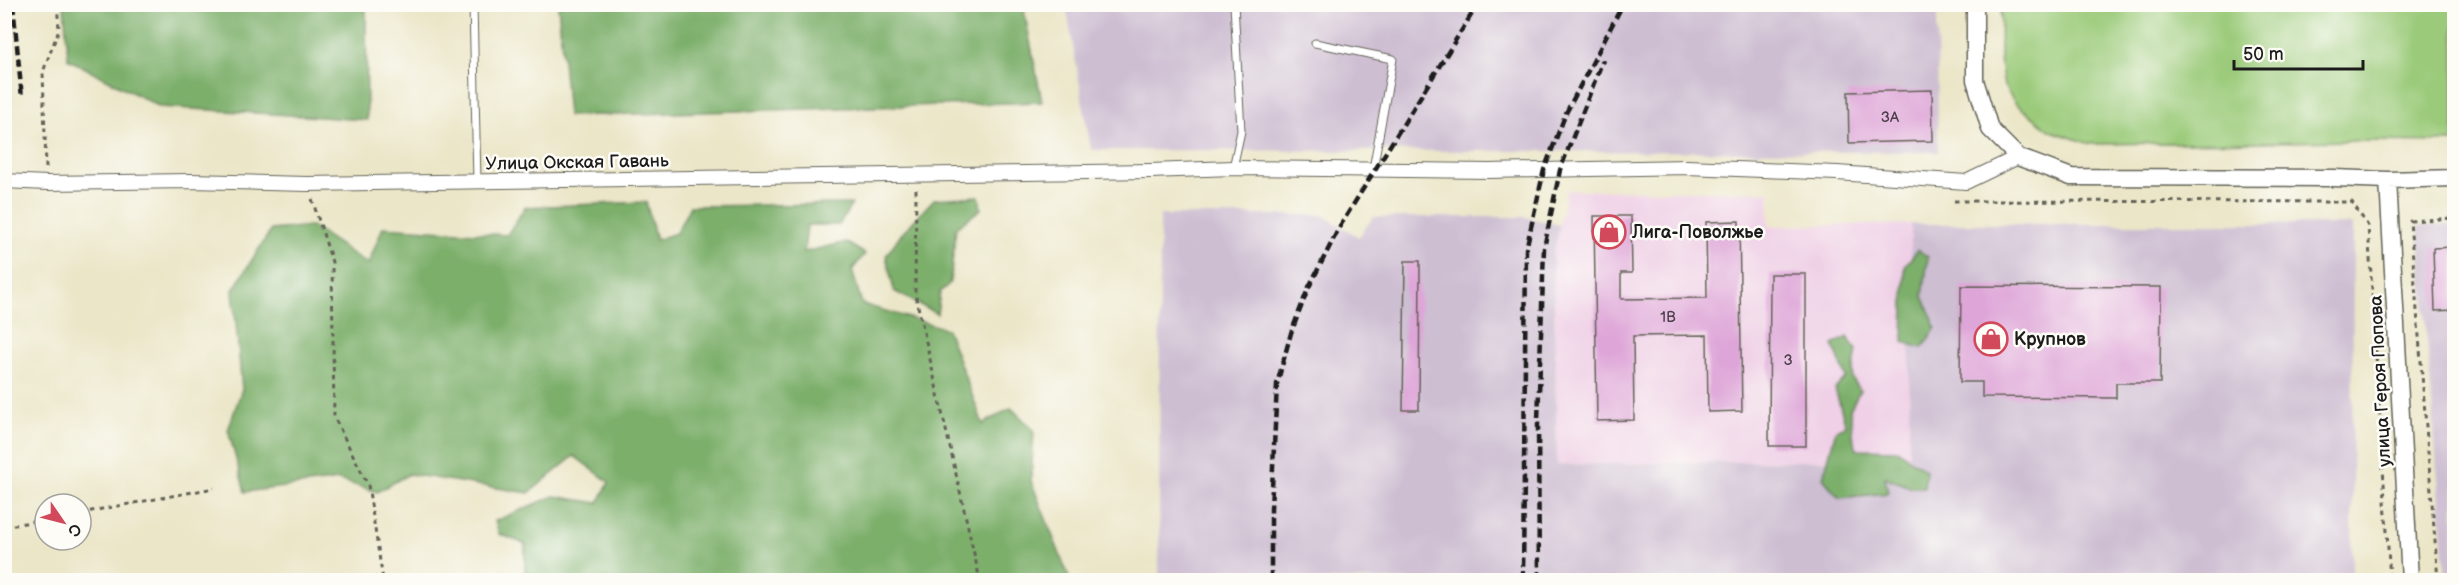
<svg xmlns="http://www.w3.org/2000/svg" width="2459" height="585" font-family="'Balsamiq Sans',sans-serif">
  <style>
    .built { fill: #efd0e6 }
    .industrial { fill: #cdbed2 }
    .green { fill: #9bcb7a; stroke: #5c744b; stroke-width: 1.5 }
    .forest { fill: #7caf6a; stroke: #4c6643; stroke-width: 1.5 }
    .building { fill: #dea5d8 }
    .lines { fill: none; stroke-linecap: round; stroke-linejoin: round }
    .service-casing { stroke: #646358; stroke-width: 9 }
    .minor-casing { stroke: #646358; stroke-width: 16 }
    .tertiary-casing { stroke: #646358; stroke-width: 19 }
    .path { stroke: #646358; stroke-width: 3; stroke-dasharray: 4.5 4.5; stroke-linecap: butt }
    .service { stroke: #fff; stroke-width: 7 }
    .minor { stroke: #fff; stroke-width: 14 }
    .tertiary { stroke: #fff; stroke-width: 16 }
    .rail { stroke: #1c1c1c; stroke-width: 4.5; stroke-dasharray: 9 4.5; stroke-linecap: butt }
    .labels { text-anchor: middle; stroke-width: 5; stroke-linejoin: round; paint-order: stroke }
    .number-label { font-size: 15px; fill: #4c3e4b }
    .street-label { font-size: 18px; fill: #1c1c1c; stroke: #fdfcf7 }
    .poi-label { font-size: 18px; font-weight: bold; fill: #1c1c1c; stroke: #fdfcf7; text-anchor: start }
  </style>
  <rect width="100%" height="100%" fill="#fdfcf7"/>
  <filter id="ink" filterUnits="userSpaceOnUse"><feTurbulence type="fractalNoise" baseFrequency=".0167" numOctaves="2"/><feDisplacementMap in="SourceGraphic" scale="12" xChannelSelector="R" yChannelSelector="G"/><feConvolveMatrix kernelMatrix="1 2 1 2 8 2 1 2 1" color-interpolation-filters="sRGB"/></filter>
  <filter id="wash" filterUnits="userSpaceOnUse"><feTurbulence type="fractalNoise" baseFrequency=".008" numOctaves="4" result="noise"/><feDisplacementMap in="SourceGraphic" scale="24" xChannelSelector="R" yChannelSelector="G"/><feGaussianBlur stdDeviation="1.35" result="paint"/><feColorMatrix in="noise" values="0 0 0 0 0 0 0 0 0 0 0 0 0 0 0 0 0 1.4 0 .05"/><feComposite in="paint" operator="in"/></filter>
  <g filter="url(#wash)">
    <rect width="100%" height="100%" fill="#ebe6c8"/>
    <path class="built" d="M1567,190L1770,192L1769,226L1911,224L1910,459L1557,465L1553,255Z"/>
    <path class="industrial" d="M1066,5H1937L1938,152L1091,150Z
      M1160,215H1322L1359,237L1373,217H1525L1560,225L1553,255L1557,465L1909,459L1911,224H2353L2352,580H1159Z
      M2454,224V580H2446L2418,226Z"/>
    <path class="green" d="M2001,5H2454V142L2361,141L2090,144L2051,131L2016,104L2004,86L2000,58Z"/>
    <path class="forest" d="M64,5H366L367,120L160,107L68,59Z
      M558,5H1023L1042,102L568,116Z
      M979,196L981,209L956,228L950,283L940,292L937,314L894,291L886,256L898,238L934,199Z
      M646,202L656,240L676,233L690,206L852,204L839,225H807L804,252L846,242L865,254L852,270L862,304L947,329L983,424L1011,408L1034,430L1031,481L1070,580H525V544L499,534L495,521L554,496L598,503L609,482L574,456L529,493L409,474L377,492L339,480L245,492L228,430L242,389L233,290L271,230L311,226L368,264L383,227L507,235L525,207Z
      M1918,250L1928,257L1923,296L1936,328L1922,348L1903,342L1905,265Z
      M1847,337L1857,350L1852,378L1860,390L1850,410L1855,449L1897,450L1926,470L1924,487H1910L1885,477L1888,493L1839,498L1823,478L1836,430L1846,426L1835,389L1846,377L1833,345Z"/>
    <g id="blocks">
      <path class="building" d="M1932,90L1933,141L1849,143L1848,92Z
        M1594,216H1631L1632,273H1621V299L1707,298L1706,222L1739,221L1742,411L1708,412L1707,335L1633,336L1634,420L1597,421Z
        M2454,247V310L2435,311L2433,248Z
        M1405,261H1420L1419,410H1403Z
        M1770,274H1806V446H1769Z
        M1961,286L2161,287L2160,383H2116V398L1982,397V382H1960Z"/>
    </g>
  </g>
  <g filter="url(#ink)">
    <use href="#blocks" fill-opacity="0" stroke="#646358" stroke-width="1.5"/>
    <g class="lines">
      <defs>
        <path id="service" d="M473,4L477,181
          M1315,43L1393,59L1373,169
          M1233,168L1241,131L1234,4"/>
        <path id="minor" d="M4,181L47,183L190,181L307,184L1150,171L1233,168L1489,171L1687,167L1837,173L1966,182L2018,157"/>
        <path id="tertiary" d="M1975,4V80L1990,129L2018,157L2071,177L2334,178L2388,180L2454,178
          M2388,180L2410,580"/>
      </defs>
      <use href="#service" class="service-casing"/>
      <use href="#minor" class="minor-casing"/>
      <use href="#tertiary" class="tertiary-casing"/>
      <path class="path" d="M46,168L43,72L59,29L57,4
        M916,189L915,293L980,580
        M312,199L332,262L334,417L368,485L383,580
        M1954,201L2352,202L2368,226L2390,580
        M81,513L214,488
        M4,527L45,519
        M2438,580L2410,221L2454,218"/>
      <use href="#service" class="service"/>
      <use href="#minor" class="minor"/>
      <use href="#tertiary" class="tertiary"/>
      <path class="rail" d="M13,4L22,98
        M1271,580V509L1277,384L1291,333L1308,289L1340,226L1478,4
        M1523,580L1526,249L1544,170L1566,113L1623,4
        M1539,580L1538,421L1544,248L1560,170L1603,60"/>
    </g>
  </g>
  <defs>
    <symbol id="shop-ring" viewBox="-11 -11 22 22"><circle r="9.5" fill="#fdfcf7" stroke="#d1495b" stroke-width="1.5"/><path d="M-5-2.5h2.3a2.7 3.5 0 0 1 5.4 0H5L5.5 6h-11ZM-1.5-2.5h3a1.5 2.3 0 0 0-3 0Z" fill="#d1495b"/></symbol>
  </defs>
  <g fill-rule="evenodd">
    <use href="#shop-ring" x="1590" y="213" width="38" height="38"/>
    <use href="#shop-ring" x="1972" y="320" width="38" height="38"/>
  </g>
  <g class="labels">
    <g class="number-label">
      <text x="1890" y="122">3А</text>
      <text x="1668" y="322">1В</text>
      <text x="1788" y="365">3</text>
    </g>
    <g class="street-label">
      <text transform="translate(577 162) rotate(-1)" y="6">Улица Окская Гавань</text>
      <text transform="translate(2380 381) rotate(-93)" y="6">улица Героя Попова</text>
    </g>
    <g class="poi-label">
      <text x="1632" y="238">Лига-Поволжье</text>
      <text x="2014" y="345">Крупнов</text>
    </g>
  </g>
  <rect width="2459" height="585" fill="none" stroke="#fdfcf7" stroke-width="24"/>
  <g transform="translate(63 522) rotate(125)"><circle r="28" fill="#fdfcf7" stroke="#a3a29f" stroke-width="1.5"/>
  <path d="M0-4.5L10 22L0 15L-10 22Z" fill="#d1495b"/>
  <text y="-9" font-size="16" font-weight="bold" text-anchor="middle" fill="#1c1c1c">С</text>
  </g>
  <path d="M2234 60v9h129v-9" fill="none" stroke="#1c1c1c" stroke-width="3"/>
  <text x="2243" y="60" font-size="18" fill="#1c1c1c" stroke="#fdfcf7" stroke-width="4.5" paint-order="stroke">50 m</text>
</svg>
